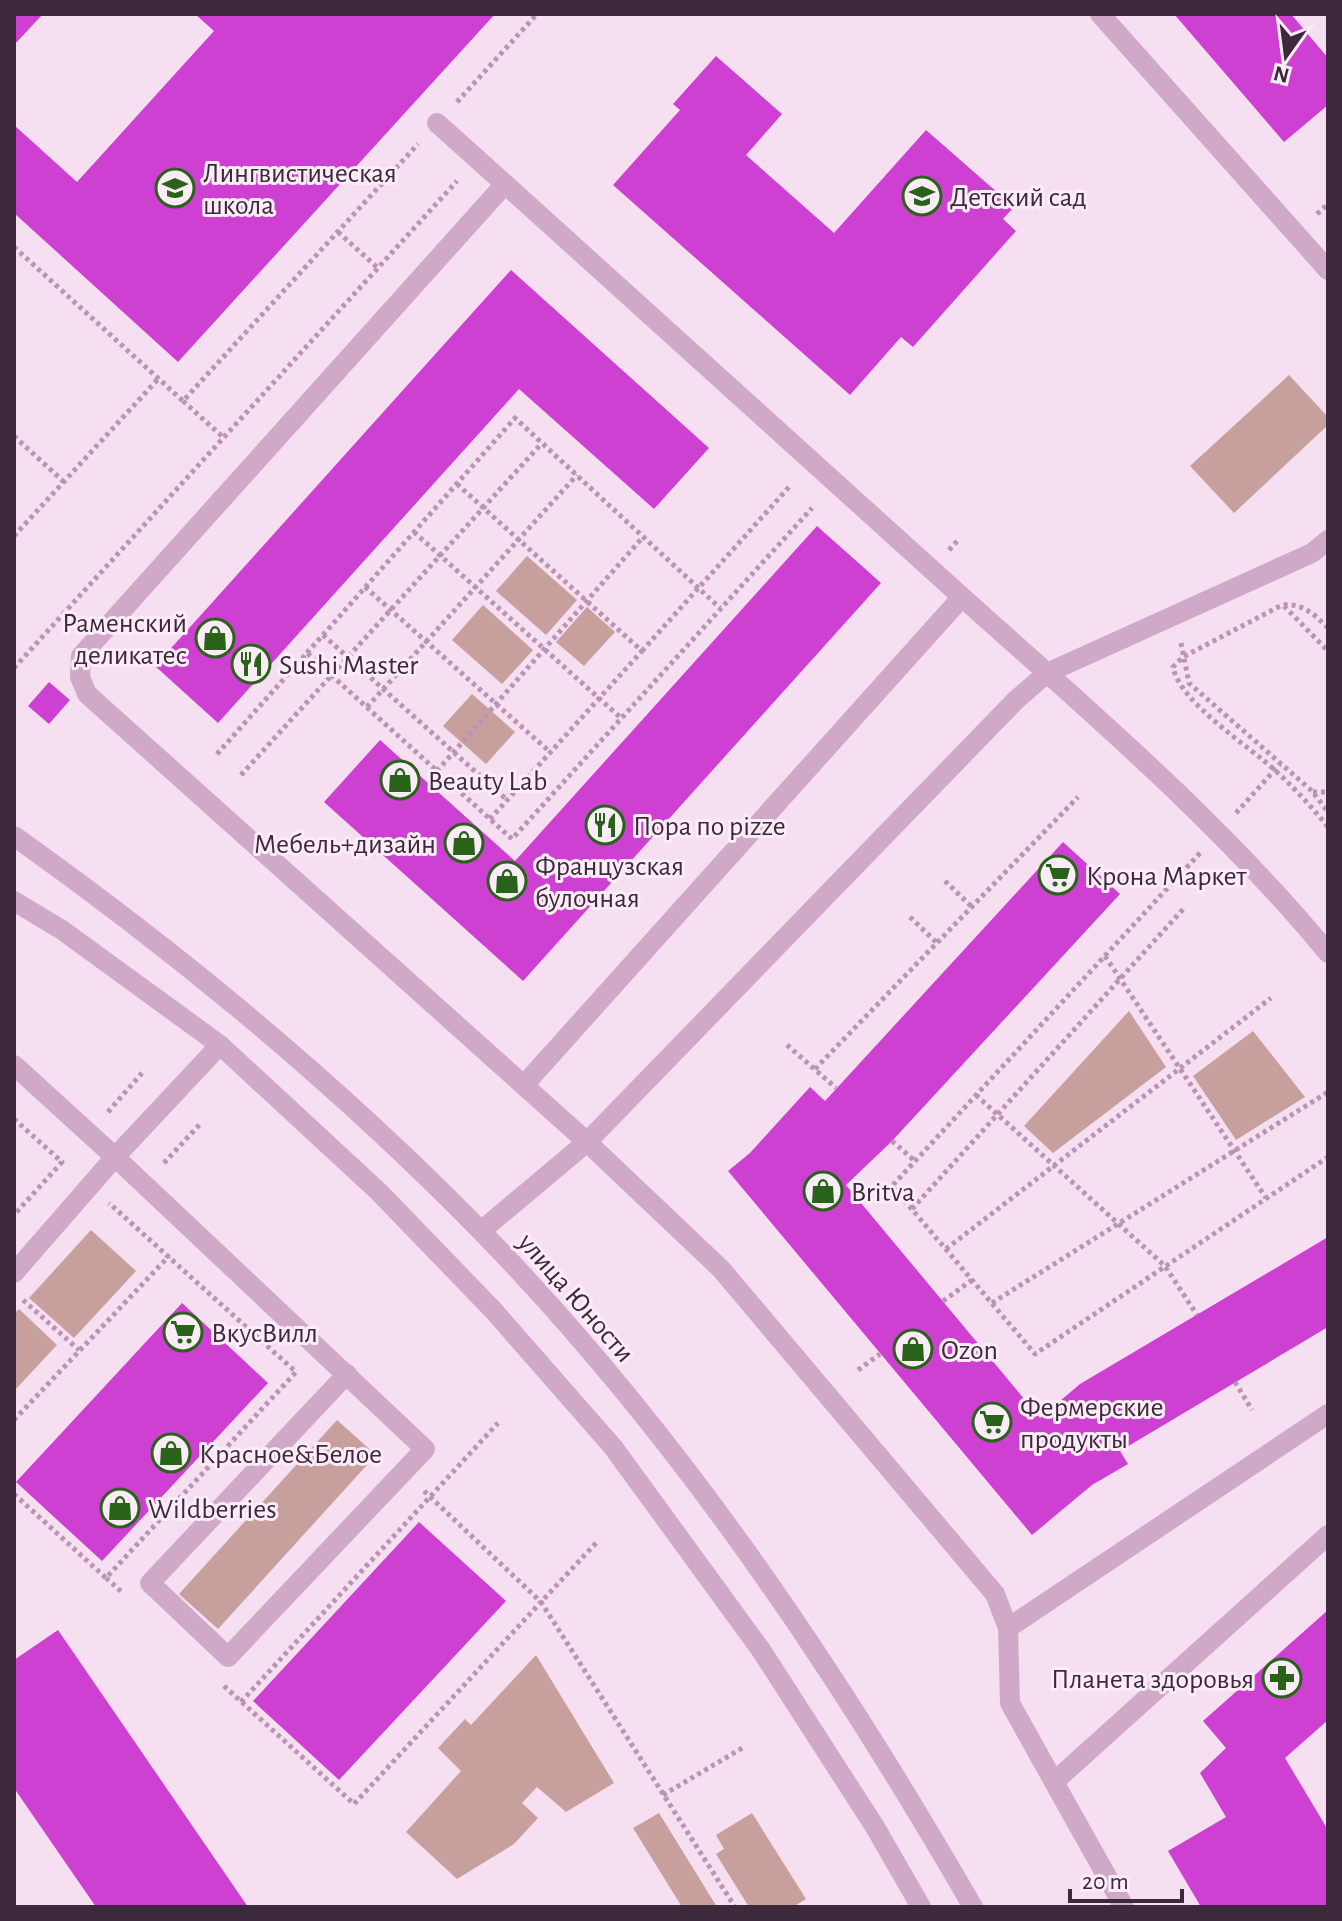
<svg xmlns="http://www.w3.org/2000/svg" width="1342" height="1921" font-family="'Alegreya Sans',sans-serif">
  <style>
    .green { fill: #c79f9d }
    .building { fill: #cd40d2 }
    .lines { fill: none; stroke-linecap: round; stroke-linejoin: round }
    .path { stroke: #bc93b5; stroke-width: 5; stroke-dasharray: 4 4; stroke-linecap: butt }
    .minor { stroke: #d0a9c9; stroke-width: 20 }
    .labels { text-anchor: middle; stroke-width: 6; stroke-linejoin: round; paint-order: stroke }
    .poi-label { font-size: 28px; fill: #3c293b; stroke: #fcecf8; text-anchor: start }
    .street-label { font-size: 28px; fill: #3c293b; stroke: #fcecf8 }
  </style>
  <rect width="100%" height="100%" fill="#f5dff0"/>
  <path class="green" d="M1289,375L1328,417V425L1234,513L1190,466Z
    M527,556L577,600L546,635L496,591Z
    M483,605L533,650L502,684L452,640Z
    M587,607L615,632L584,666L556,642Z
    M472,694L515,732L486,764L443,726Z
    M1129,1011L1166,1067L1053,1153L1024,1126Z
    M1253,1031L1305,1097L1236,1140L1193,1076Z
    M91,1230L136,1271L74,1338L29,1298Z
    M19,1309L57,1345L14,1391V1314Z
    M337,1420L376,1455L218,1629L179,1594Z
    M536,1655L614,1783L566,1812L537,1787L522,1803L538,1818L514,1844L457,1879L406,1832L461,1771L438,1748L465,1719L471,1725Z
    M659,1813L717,1907H682L633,1828Z
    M752,1813L806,1899L793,1907H749L716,1854L724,1849L716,1835Z"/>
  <path class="building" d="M14,14H43L14,45Z
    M195,14H495L178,362L14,213V125L77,182L214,31Z
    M1174,14H1291L1328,58V105L1284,142Z
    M716,56L782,114L746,155L834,233L926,130L1014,207L1003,219L1016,231L913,347L901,337L850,395L613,185L680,110L673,104Z
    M511,270L709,448L654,509L519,389L218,723L155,666Z
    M817,526L881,583L523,981L324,802L380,740L515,861Z
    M49,682L70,700L49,724L28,706Z
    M1063,842L1120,894L892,1141L846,1185L1040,1418L1080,1384L1328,1237V1327L1120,1451L1128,1464L1092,1485L1032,1535L728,1171L750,1153L810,1087L825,1101Z
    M182,1303L268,1383L102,1561L16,1482Z
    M419,1522L506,1601L339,1780L253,1701Z
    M1328,1610V1720L1285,1758L1328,1830V1907H1201L1168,1851L1226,1817L1200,1773L1226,1748L1203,1721Z
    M58,1630L248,1907H96L14,1788V1660Z"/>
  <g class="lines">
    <path class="path" d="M457,102L537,14
      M1317,214L1328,204
      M338,232L379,269
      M14,247L183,401L418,144
      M183,401L224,438
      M14,436L64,482
      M457,484L642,651L490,819
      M414,532L621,718
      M14,536L159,378
      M949,550L959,539
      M365,587L550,752
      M1284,606L1328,651
      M1328,628C1314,614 1303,603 1282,605L1183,657L1173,667C1180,703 1249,746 1277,772C1296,790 1312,807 1328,827
      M323,635L507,800
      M1181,643L1189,683L1312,791L1328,812
      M642,651L789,487
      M307,653L515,418L720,608
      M14,668L457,181
      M367,707L577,475
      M217,754L307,653L512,839L812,508
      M437,771L643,537
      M241,775L542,443
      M1313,792H1328
      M1236,813L1280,764
      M1200,853L892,1186L1035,1354L1328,1157
      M945,881L972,907
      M910,917L937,943
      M1105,956L1266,1198
      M787,1045L836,1088
      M815,1069L1078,797
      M976,1095L1165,1266L1197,1315
      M108,1112L142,1073
      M14,1119L62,1162L14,1215
      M892,1141L915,1161
      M164,1163L201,1123
      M912,1209L1185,907
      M946,1249L1271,998
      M23,1300L79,1350
      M943,1301L972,1280
      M992,1303L1328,1092
      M858,1370L880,1354
      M1235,1382L1252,1410
      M14,1420L169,1256
      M14,1494L106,1578L296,1372L109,1203
      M596,1543L541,1602L735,1907
      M106,1578L123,1593
      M224,1686L354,1804L541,1602L423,1490
      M241,1702L498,1423
      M663,1795L744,1747"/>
    <path class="minor" d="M1100,14L1328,270
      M437,123L505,184
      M962,597L505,184L81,656L80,677L87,694L587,1142L721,1269L995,1594L1008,1628L1010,1703L1054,1782
      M14,836C180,954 338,1085 481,1231C676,1431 834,1666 973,1907
      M14,901L62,930L220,1045L379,1192L493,1310L613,1447L761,1650L875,1827L921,1907
      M220,1045L115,1157L425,1449L228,1657L150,1583L347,1374
      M14,1065L115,1157L14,1273
      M524,1085L962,597C1089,711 1219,821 1328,953
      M481,1231L587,1142L1016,700L1047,673L1312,553L1328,540
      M1008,1628L1328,1414
      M1124,1907L1054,1782L1328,1535"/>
  </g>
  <defs>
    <symbol id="school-ring" viewBox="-11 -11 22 22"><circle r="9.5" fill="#fcecf8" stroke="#29631a" stroke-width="1.5"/><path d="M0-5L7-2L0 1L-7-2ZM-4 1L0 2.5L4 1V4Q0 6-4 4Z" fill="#29631a"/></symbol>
    <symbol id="shop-ring" viewBox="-11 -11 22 22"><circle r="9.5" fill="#fcecf8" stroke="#29631a" stroke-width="1.5"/><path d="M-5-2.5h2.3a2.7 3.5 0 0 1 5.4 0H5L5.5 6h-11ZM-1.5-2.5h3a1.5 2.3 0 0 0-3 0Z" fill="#29631a"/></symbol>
    <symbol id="restaurant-ring" viewBox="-11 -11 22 22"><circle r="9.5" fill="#fcecf8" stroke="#29631a" stroke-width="1.5"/><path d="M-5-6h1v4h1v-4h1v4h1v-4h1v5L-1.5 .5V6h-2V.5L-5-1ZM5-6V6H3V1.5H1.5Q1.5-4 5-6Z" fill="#29631a"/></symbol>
    <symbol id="supermarket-ring" viewBox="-11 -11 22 22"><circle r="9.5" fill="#fcecf8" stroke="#29631a" stroke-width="1.5"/><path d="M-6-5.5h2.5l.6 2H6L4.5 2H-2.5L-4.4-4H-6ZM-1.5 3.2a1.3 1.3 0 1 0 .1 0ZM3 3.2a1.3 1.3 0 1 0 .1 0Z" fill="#29631a"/></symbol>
    <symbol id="pharmacy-ring" viewBox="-11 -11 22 22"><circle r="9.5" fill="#fcecf8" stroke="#29631a" stroke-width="1.5"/><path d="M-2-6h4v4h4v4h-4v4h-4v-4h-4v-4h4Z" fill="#29631a"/></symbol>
  </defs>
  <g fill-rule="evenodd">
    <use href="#school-ring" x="153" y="166" width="44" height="44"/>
    <use href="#school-ring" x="900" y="174" width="44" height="44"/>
    <use href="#shop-ring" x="193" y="616" width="44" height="44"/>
    <use href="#restaurant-ring" x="229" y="642" width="44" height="44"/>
    <use href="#shop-ring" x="378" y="758" width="44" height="44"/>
    <use href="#restaurant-ring" x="583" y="803" width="44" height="44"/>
    <use href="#shop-ring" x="442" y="821" width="44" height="44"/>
    <use href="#supermarket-ring" x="1036" y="853" width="44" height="44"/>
    <use href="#shop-ring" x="485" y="859" width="44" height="44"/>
    <use href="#shop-ring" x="801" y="1169" width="44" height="44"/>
    <use href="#supermarket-ring" x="161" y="1310" width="44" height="44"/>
    <use href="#shop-ring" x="891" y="1327" width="44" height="44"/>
    <use href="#supermarket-ring" x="970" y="1400" width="44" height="44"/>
    <use href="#shop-ring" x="149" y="1431" width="44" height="44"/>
    <use href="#shop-ring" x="98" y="1486" width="44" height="44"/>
    <use href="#pharmacy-ring" x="1260" y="1656" width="44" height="44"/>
  </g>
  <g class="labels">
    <g class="poi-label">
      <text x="203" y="182">Лингвистическая<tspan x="203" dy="32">школа</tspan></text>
      <text x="950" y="206">Детский сад</text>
      <text x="187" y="632" text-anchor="end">Раменский<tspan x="187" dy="32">деликатес</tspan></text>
      <text x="279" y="674">Sushi Master</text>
      <text x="428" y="790">Beauty Lab</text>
      <text x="633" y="835">Пора по pizze</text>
      <text x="436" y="853" text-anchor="end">Мебель+дизайн</text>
      <text x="535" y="875">Французская<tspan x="535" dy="32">булочная</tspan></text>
      <text x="1086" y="885">Крона Маркет</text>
      <text x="851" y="1201">Britva</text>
      <text x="211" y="1342">ВкусВилл</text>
      <text x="941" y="1359">Ozon</text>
      <text x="1020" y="1416">Фермерские<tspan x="1020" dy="32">продукты</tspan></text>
      <text x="199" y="1463">Красное&amp;Белое</text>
      <text x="148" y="1518">Wildberries</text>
      <text x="1254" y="1688" text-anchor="end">Планета здоровья</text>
    </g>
    <g class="street-label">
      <text transform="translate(577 1297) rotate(49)" y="10">улица Юности</text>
    </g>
  </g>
  <rect width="1342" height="1921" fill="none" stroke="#3c293b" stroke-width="32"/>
  <g transform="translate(1286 56) rotate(194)" stroke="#fcecf8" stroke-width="6" paint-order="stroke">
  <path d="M0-6L14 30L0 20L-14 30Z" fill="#3c293b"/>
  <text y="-12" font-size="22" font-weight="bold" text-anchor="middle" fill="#3c293b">N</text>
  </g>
  <path d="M1070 1889v12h112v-12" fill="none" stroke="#3c293b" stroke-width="4"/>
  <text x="1082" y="1889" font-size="24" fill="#3c293b" stroke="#fcecf8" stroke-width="6" paint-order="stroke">20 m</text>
</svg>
